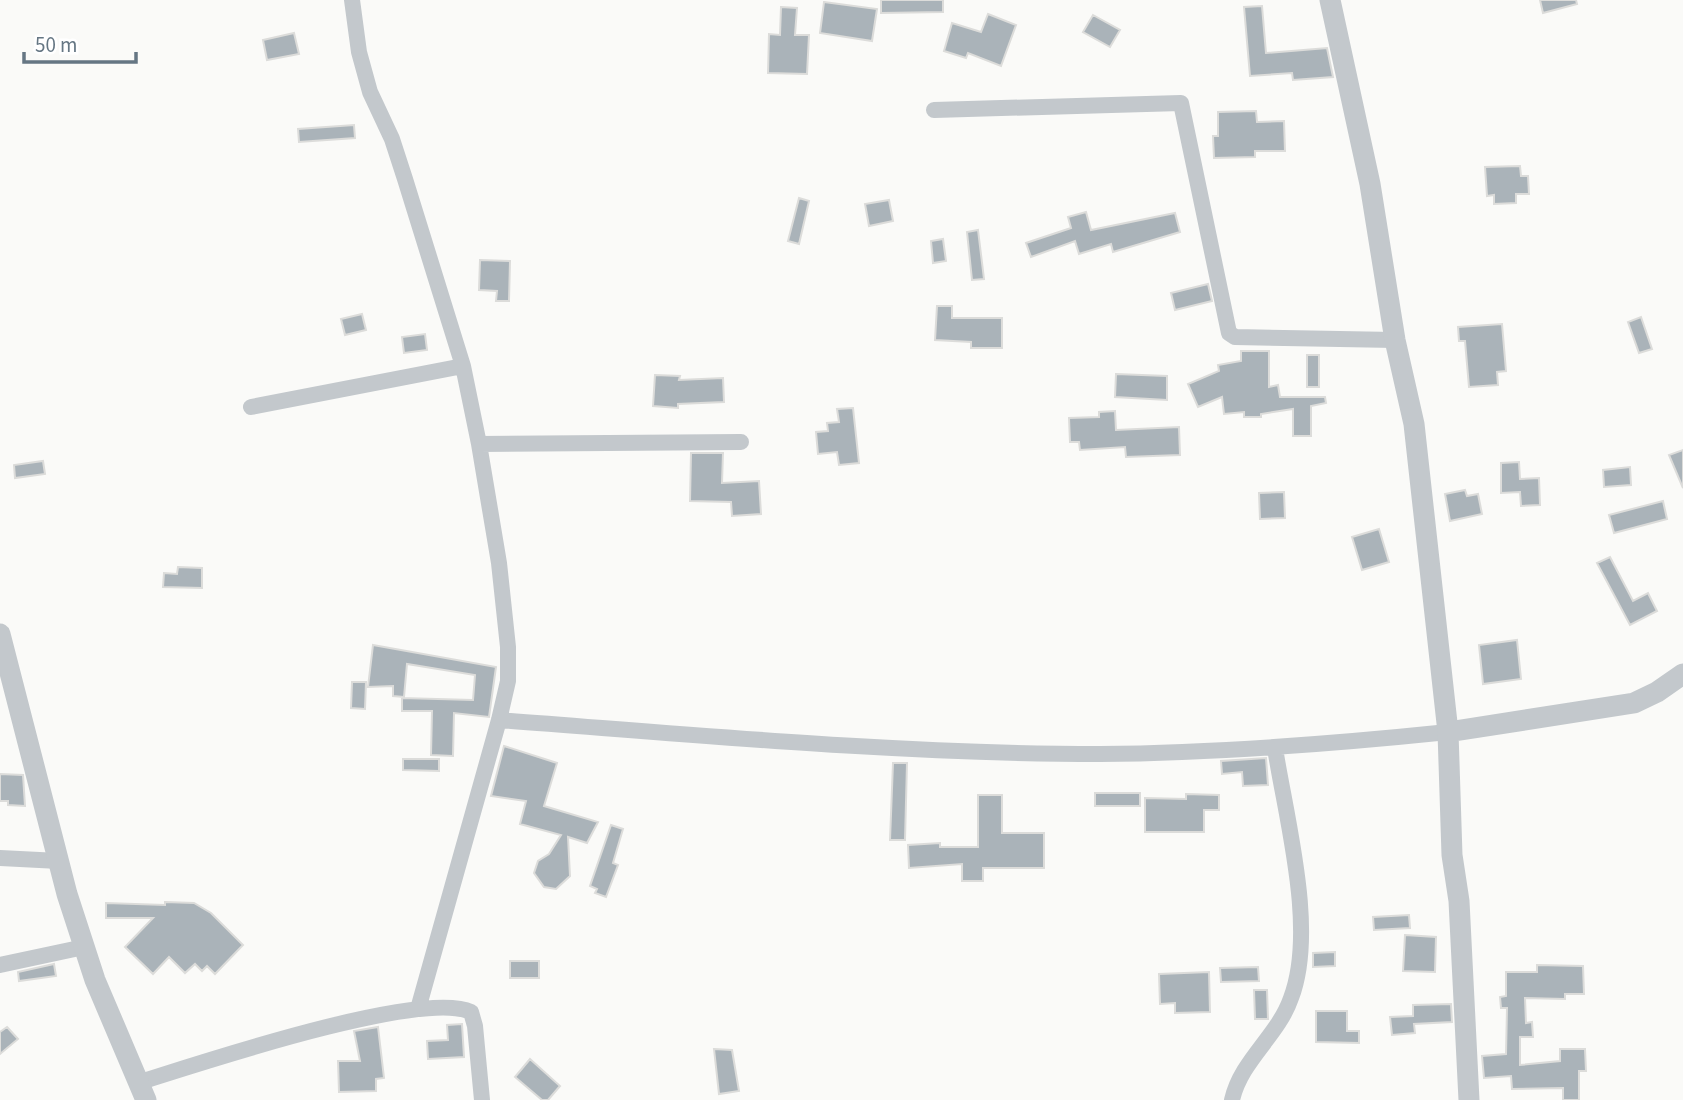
<svg xmlns="http://www.w3.org/2000/svg" width="1683" height="1100" font-family="'Source Sans 3',sans-serif">
  <style>
    .building { fill: #aab3b9; stroke: #dcdcda; stroke-width: 2 }
    .lines { fill: none; stroke-linecap: round; stroke-linejoin: round }
    .minor { stroke: #c3c8cc; stroke-width: 16 }
    .tertiary { stroke: #c3c8cc; stroke-width: 21 }
  </style>
  <rect width="100%" height="100%" fill="#fafaf8"/>
  <path class="building" d="M881,0H943V12L881,13Z
    M1540,0H1576L1577,4L1543,13Z
    M824,2L877,9L872,41L820,33Z
    M1262,6L1266,53L1327,48L1333,77L1293,80L1292,73L1250,76L1244,7Z
    M781,7L797,8L795,35H809L807,74L768,73L769,34L780,35Z
    M988,14L1016,25L1001,66L968,53L966,58L944,51L952,23L981,32Z
    M1093,15L1120,30L1110,47L1083,32Z
    M294,33L299,54L267,60L263,40Z
    M1256,111L1257,122L1284,121L1285,151H1255V157L1214,158L1213,136H1218V112Z
    M354,125L355,138L299,142L298,129Z
    M1520,166L1521,176H1528L1529,194H1516V203L1494,204V195L1487,196L1485,167Z
    M799,198L809,201L799,244L788,241Z
    M889,200L893,221L869,226L865,204Z
    M1086,212L1091,230L1175,213L1180,232L1113,252L1111,244L1079,254L1075,241L1031,257L1026,243L1071,228L1068,217Z
    M978,230L984,279L972,280L967,232Z
    M943,239L946,261L933,263L931,241Z
    M480,260L510,261L509,301H496L497,291L479,290Z
    M1208,284L1212,301L1175,310L1171,293Z
    M937,306H952V318H1002V348H971V342L935,340Z
    M362,314L366,330L345,335L341,319Z
    M1641,317L1652,349L1639,353L1628,322Z
    M1502,324L1506,371L1497,372L1498,385L1469,387L1465,341H1459L1458,327Z
    M425,334L427,350L404,353L402,337Z
    M1241,351H1269V387L1278,385L1280,397H1325L1326,403L1311,406V436H1293V409L1261,414V417H1244V412L1224,414L1222,397L1198,407L1188,384L1219,371L1218,365L1241,361Z
    M1307,355H1319V387H1307Z
    M1116,374L1167,376V400L1115,397Z
    M655,375L680,376L679,380L723,378L724,402L678,404V408L653,406Z
    M853,408L859,463L839,465L837,452L818,454L816,432L828,431L827,423L839,422L837,409Z
    M1115,411L1116,430L1179,427L1180,455L1126,457L1125,447L1080,450L1079,442H1070L1069,418L1099,417V412Z
    M1683,450V488L1669,455Z
    M691,453H723L722,483L759,481L761,514L732,516L731,502L690,501Z
    M43,461L45,474L15,478L14,465Z
    M1519,462L1520,479L1539,478L1540,505L1521,506L1520,492L1501,493V463Z
    M1630,467L1631,485L1604,487L1603,470Z
    M1465,490L1467,496L1478,494L1482,514L1450,521L1445,494Z
    M1284,492L1285,518L1260,519L1259,493Z
    M1663,501L1667,519L1614,533L1609,515Z
    M1379,529L1389,562L1362,570L1352,537Z
    M1610,557L1633,601L1648,593L1657,611L1630,625L1597,563Z
    M178,567L202,568V588L163,587L164,573L177,574Z
    M1517,640L1521,679L1483,684L1479,645Z
    M373,645L496,667L489,717L454,713L453,756L431,755L432,711H402V698L473,700L475,675L407,664L404,697L393,696V686L368,687Z
    M352,682H366L365,709L351,708Z
    M504,746L557,763L544,806L598,822L587,843L568,837L570,876L556,889L544,887L534,873L538,861L549,854L561,835L520,824L526,801L491,796Z
    M1266,758L1268,785L1243,786L1242,772L1222,774L1221,761Z
    M403,759H439V771L403,770Z
    M893,763H907L905,840H890Z
    M0,774L23,775L25,806L8,805V801H0Z
    M1095,793H1140V806H1095Z
    M1186,794L1219,795V810H1204V832H1145V798L1186,799Z
    M978,795H1002V833H1044V868H983V881H962V864L909,868L908,845L940,843V847H978Z
    M611,825L623,829L613,863L618,865L606,897L595,893L597,889L590,886Z
    M165,902L194,903L211,913L243,945L215,974L207,966L202,971L195,964L185,973L169,957L153,974L125,947L153,918H106V903L165,905Z
    M1409,915L1410,928L1374,930L1373,917Z
    M1405,935L1436,937L1435,972L1403,971Z
    M1335,952V966L1313,967V953Z
    M510,961H539V978H510Z
    M54,964L56,976L19,981L18,972Z
    M1537,965L1583,966L1584,994H1565V999L1525,998L1526,1023L1532,1022L1533,1037H1520V1065L1560,1061V1049H1585L1586,1071H1579V1100H1563V1088L1512,1089L1511,1076L1484,1078L1482,1056L1506,1054L1507,1008H1501L1500,997L1506,996V972H1537Z
    M1258,967L1259,981L1221,982L1220,968Z
    M1209,972L1210,1012L1175,1013V1003L1160,1004L1159,974Z
    M1254,990H1267L1268,1019H1255Z
    M1451,1004L1452,1022L1414,1024L1415,1033L1392,1035L1390,1017L1413,1016V1005Z
    M1316,1011H1347V1031H1359V1043L1316,1042Z
    M462,1024L464,1057L428,1059L427,1041L448,1040L447,1025Z
    M7,1027L18,1039L0,1054V1032Z
    M378,1027L384,1078L376,1079V1091L339,1092L338,1061H360L354,1031Z
    M714,1049L732,1050L739,1091L719,1094Z
    M530,1059L560,1086L548,1100H542L515,1077Z"/>
  <g class="lines">
    <path class="minor" d="M352,0L359,52L370,92L392,139L405,179L463,366L479,444L499,563L508,647V681L499,720L418,1009
      M934,110L1181,103L1229,333L1235,337L1395,340
      M251,407L463,366
      M479,444L741,442
      M499,720C699,735 900,754 1100,754C1217,753 1332,744 1448,732
      M0,858L59,861
      M0,965L84,947
      M137,1083C198,1064 421,989 471,1012L475,1026L482,1100
      M1232,1100C1241,1060 1278,1036 1291,998C1317,930 1286,819 1275,748"/>
    <path class="tertiary" d="M1330,0L1370,184L1395,340L1414,424L1448,732L1452,855L1459,901L1469,1100
      M0,634L67,894L95,980L146,1100
      M1448,732L1634,703L1657,692L1683,674"/>
  </g>
  <path d="M24 52v10h112v-10" fill="none" stroke="#657683" stroke-width="3.5"/>
  <text x="35" y="52" font-size="21" fill="#657683" stroke="#ffffff" stroke-width="5" paint-order="stroke">50 m</text>
</svg>
